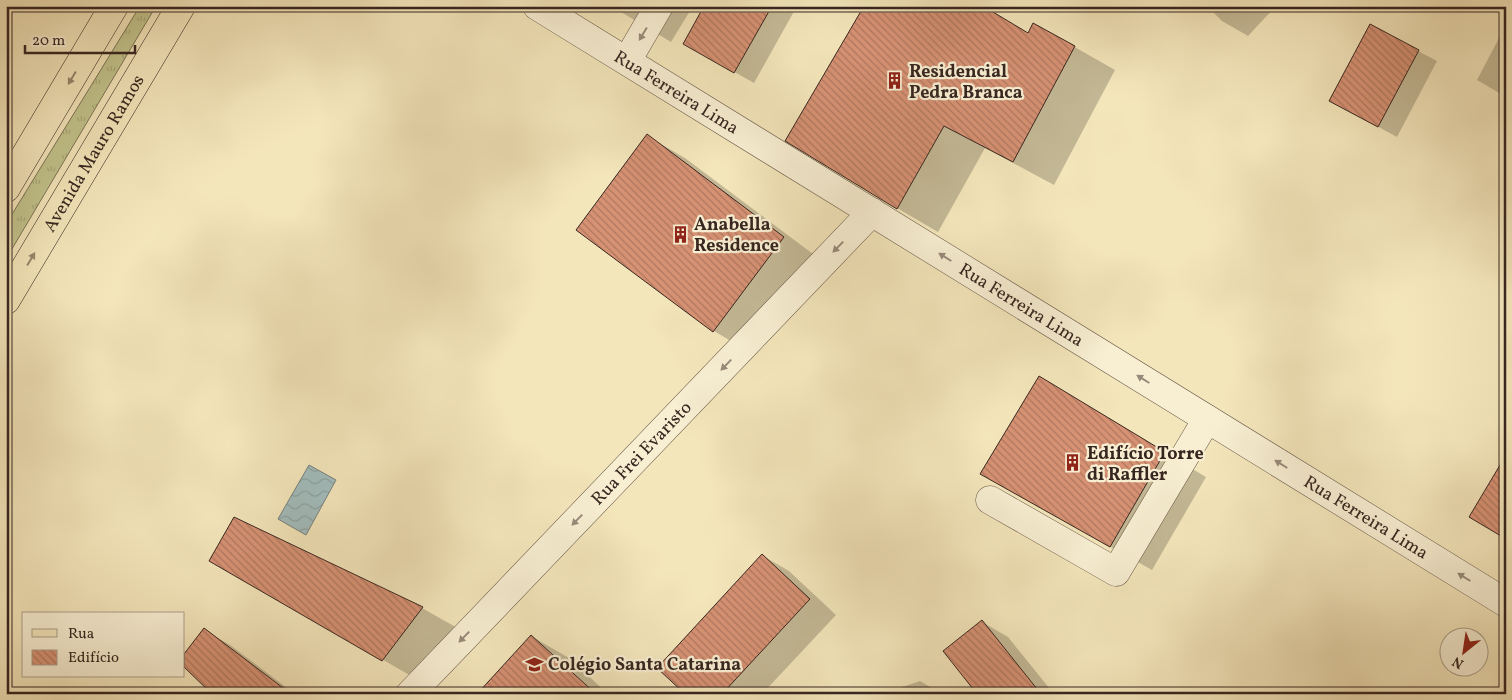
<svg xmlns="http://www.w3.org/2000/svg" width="1512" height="700" font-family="Vollkorn,serif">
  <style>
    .grass { fill: url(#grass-tufts); stroke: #7c7456 }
    .water { fill: url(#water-waves); stroke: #77807e }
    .shadow { fill: #0003 }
    .building { fill: url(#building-back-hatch); stroke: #372620 }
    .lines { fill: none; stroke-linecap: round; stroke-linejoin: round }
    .street-casing { stroke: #665647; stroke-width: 29 }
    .primary-casing { stroke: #372620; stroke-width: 29 }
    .street { stroke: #f8efd3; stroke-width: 28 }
    .primary { stroke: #f4e6bb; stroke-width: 28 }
    .oneway { fill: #988a7a }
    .oneway2 { fill: #96866e }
    .labels { text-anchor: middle; stroke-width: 4.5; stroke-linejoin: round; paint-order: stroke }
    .poi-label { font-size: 18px; font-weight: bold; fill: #372620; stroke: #f8efd3; text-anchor: start }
    .street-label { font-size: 18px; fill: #372620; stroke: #f8efd3 }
  </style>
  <defs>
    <pattern id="grass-tufts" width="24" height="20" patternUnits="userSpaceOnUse" patternTransform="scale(1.25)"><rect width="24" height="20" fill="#c2c38c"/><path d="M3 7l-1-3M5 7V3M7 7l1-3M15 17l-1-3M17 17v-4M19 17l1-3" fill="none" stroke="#a7a778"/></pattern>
    <pattern id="water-waves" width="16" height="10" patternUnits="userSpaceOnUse" patternTransform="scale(1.25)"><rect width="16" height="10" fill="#a2bcbc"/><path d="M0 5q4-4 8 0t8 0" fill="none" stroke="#8ca1a1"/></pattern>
    <pattern id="building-back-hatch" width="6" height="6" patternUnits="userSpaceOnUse" patternTransform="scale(1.25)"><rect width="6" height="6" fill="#d79274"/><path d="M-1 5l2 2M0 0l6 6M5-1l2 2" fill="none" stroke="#af775f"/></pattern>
  </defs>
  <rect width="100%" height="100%" fill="#f4e6bb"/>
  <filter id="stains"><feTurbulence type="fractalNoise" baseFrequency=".004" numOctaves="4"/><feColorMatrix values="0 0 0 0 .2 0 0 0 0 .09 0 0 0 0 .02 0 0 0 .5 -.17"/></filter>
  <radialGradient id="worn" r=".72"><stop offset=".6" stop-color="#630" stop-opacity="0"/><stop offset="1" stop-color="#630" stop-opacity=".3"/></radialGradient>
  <path class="grass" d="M140,6H156L6,259V224Z"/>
  <path class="water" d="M309,465L336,480L306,535L278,519Z"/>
  <path class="shadow" d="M611,6H693L671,42Z
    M706,6H797L754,83L685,44Z
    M866,6L1029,34L1034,24L1115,70L1054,185L985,148L938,232L897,208Z
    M1207,6H1276L1248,36L1222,21Z
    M1506,32V97L1477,80L1499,38Z
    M1418,51L1437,61L1397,137L1349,111Z
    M647,136L685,158L821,260L751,353L714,331L577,230Z
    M1080,402L1206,477L1152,570L1023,498Z
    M763,556L789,571L836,615L762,694H687Z
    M210,560L422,608L459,629L418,680Z
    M982,622L1008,637L1054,694H978Z
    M204,630L230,645L295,694H214L184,665V656Z
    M531,636L569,658L608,694H479Z
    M920,681L942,694H882Z"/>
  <path class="building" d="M704,6H772L734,73L683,44Z
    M864,6H983L1028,33L1033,23L1075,46L1013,162L944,126L897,209L785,141Z
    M1370,24L1419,50L1378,127L1329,101Z
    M647,134L784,237L713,332L576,230Z
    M1039,376L1165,452L1110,547L980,474Z
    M1506,455V539L1469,517Z
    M234,517L257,528L423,607L382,661L209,561Z
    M762,554L810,599L722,694H685L657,668Z
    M982,620L1041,694H977L943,651Z
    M204,628L291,694H212L184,667V654Z
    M531,635L596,694H477Z"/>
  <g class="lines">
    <defs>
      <g id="street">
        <path id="s1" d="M537,6L1506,603"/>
        <path d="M627,61L659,6"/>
        <path d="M990,500L1116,572L1207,419"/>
        <path id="s2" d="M410,694L872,212"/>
      </g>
      <g id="primary">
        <path d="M6,188L114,6"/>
        <path id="s3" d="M6,300L181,6"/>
      </g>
    </defs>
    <use href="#street" class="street-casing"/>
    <use href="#primary" class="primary-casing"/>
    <use href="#street" class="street"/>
    <use href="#primary" class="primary"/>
  </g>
  <defs><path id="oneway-solid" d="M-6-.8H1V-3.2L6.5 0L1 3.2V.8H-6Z" transform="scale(1.25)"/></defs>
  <g class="oneway">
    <use href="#oneway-solid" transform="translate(643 34) rotate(121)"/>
    <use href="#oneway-solid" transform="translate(838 247) rotate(134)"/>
    <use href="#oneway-solid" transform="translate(945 257) rotate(-148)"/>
    <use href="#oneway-solid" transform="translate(726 365) rotate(134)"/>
    <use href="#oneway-solid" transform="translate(1143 379) rotate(-148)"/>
    <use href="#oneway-solid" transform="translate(1281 464) rotate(-148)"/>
    <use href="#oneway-solid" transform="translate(577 520) rotate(134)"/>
    <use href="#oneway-solid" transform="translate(1464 577) rotate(-148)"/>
    <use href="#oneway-solid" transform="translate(464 637) rotate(134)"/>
  </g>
  <g class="oneway2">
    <use href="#oneway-solid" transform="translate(72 78) rotate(121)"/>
    <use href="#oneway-solid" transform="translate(31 259) rotate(-59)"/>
  </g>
  <defs>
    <symbol id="building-bare" viewBox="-9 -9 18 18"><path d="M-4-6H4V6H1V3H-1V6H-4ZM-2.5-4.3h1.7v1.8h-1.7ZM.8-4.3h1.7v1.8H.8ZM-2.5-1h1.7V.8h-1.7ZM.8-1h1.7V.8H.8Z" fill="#8f2418" stroke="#f8efd3" stroke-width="2.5" paint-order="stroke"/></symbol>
    <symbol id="school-bare" viewBox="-9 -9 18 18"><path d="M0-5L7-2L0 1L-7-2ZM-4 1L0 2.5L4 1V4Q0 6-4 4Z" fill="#8f2418" stroke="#f8efd3" stroke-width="2.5" paint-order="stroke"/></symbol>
  </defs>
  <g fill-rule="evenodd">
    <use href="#building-bare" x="882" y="68" width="25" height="25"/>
    <use href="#building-bare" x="668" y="222" width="25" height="25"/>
    <use href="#building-bare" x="1060" y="450" width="25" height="25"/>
    <use href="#school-bare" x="522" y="652" width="25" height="25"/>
  </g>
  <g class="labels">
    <g class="poi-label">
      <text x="909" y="77">Residencial<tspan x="909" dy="21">Pedra Branca</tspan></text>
      <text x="694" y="230">Anabella<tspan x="694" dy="21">Residence</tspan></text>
      <text x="1087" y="459">Edifício Torre<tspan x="1087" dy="21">di Raffler</tspan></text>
      <text x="548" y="670">Colégio Santa Catarina</text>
    </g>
    <g class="street-label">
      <text dy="6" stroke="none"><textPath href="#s1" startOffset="164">Rua Ferreira Lima</textPath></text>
      <text dy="6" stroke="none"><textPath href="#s3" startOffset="171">Avenida Mauro Ramos</textPath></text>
      <text dy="6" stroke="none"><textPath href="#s1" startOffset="569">Rua Ferreira Lima</textPath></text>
      <text dy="6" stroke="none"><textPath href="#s2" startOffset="334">Rua Frei Evaristo</textPath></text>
      <text dy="6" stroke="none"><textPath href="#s1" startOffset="974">Rua Ferreira Lima</textPath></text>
    </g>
  </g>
  <rect width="1512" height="700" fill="none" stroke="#f4e6bb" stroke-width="25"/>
  <rect x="8" y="8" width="1497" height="685" fill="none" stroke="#372620" stroke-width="2.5"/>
  <rect x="12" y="12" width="1487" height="675" fill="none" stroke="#372620"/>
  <rect x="22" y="612" width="162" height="65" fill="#f8efd3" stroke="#ab9f8b"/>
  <rect x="32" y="629" width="25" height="8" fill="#f4e6bb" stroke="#ab9f8b"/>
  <text x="68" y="638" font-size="15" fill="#372620">Rua</text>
  <rect x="32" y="650" width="25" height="15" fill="url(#building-back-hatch)" stroke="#ab9f8b"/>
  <text x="68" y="662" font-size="15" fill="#372620">Edifício</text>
  <g transform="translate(1464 652) rotate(210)"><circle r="24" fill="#f8efd3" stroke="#ab9f8b"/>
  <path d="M0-4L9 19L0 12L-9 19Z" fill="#8f2418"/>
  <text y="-8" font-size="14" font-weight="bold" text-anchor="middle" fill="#372620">N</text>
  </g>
  <path d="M25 45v8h110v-8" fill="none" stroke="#372620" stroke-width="2.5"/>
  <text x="32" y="45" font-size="15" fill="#372620" stroke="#f8efd3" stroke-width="4" paint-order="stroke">20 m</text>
  <rect width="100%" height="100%" filter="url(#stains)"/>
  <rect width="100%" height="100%" fill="url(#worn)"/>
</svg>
